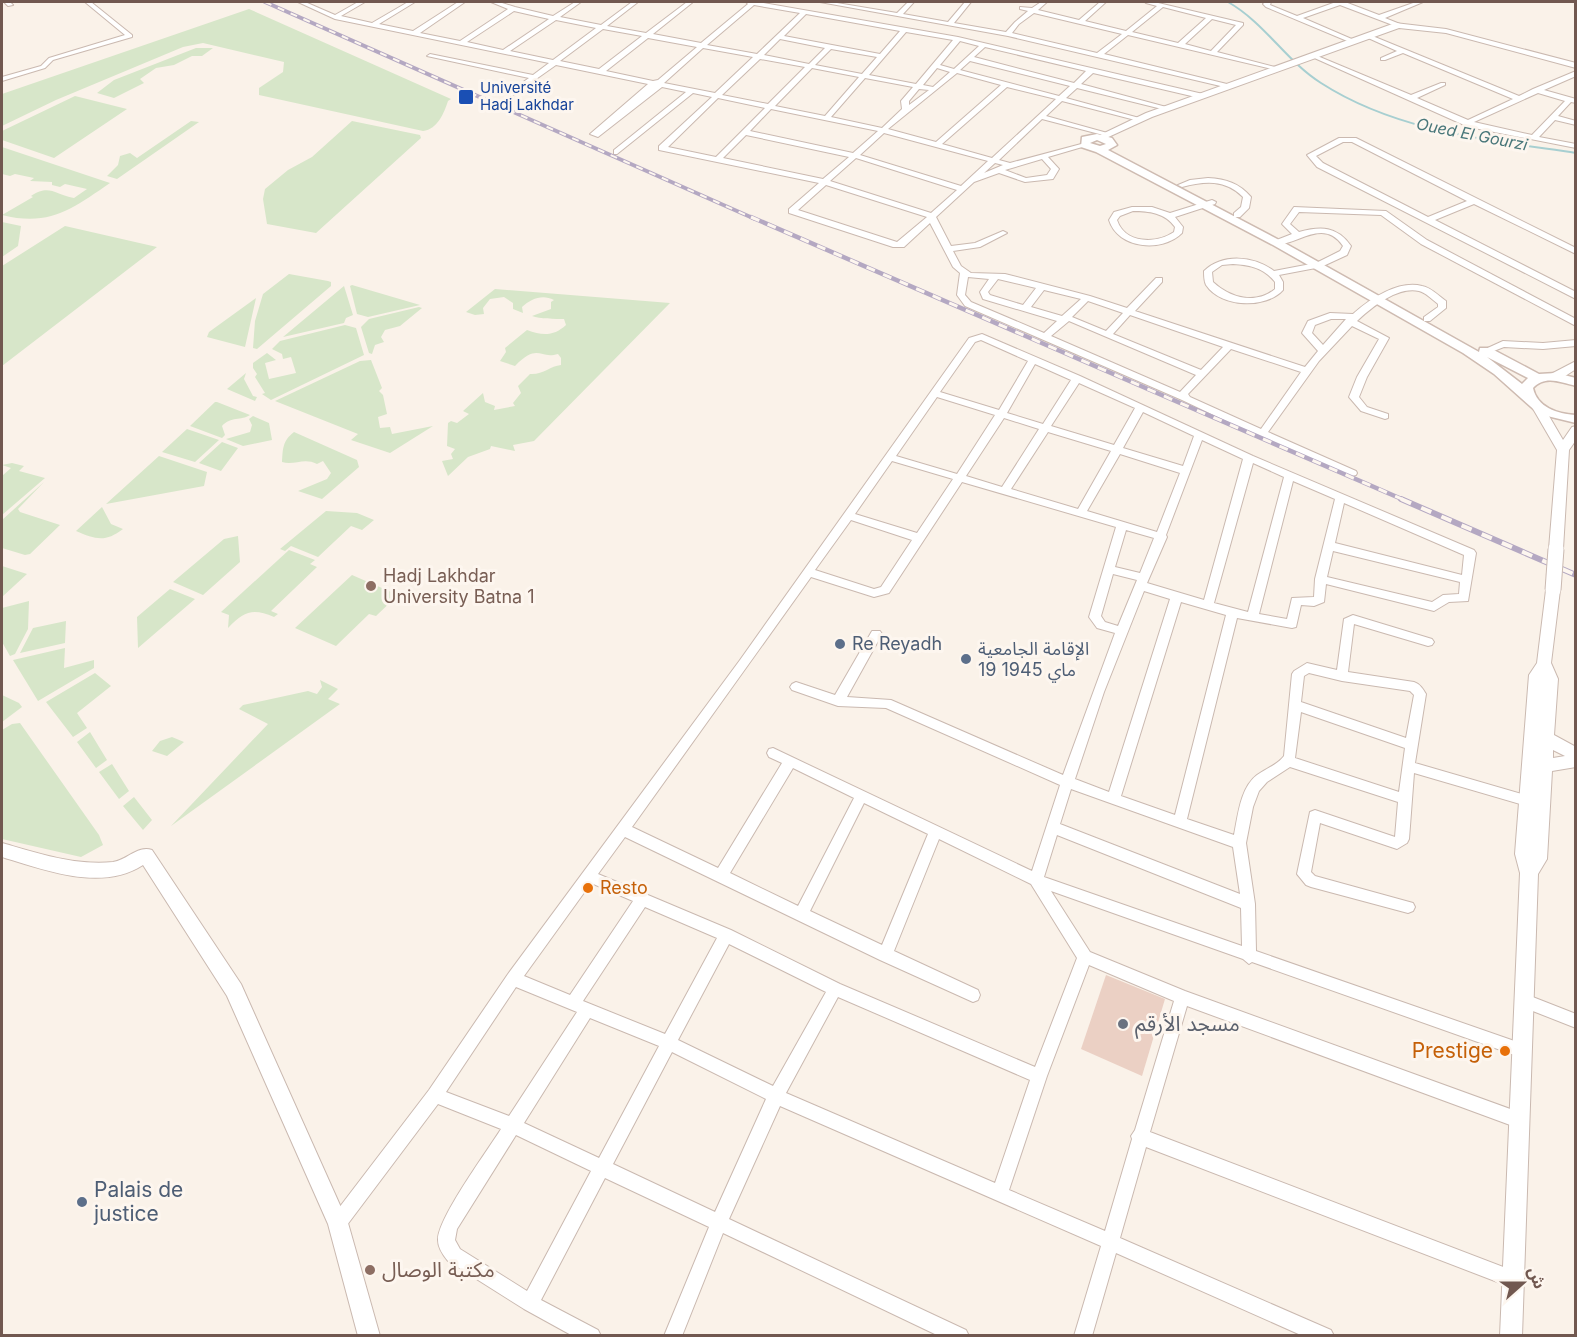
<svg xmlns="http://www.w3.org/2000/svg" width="1577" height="1337" font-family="Inter,'Noto Sans Arabic',sans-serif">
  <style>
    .green { fill: #d7e6c9 }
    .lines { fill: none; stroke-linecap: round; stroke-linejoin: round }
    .stream { stroke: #a7cfd1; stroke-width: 2 }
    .building { fill: #ebd0c4 }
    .minor-casing { stroke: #cab9b0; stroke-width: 2 }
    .tertiary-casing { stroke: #cab9b0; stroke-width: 2 }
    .secondary-casing { stroke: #cebbb1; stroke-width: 3 }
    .minor { fill: #fff; fill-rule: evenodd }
    .tertiary { fill: #fff; fill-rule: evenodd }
    .secondary { fill: #fff; fill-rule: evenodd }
    .rail-far2-casing { stroke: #b4a8c2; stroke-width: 4 }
    .rail-far1-casing { stroke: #b4a8c2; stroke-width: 4.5 }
    .rail-casing { stroke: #b4a8c2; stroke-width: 6 }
    .rail-far2 { stroke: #fdf6ef; stroke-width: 2; stroke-dasharray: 7; stroke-linecap: butt }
    .rail-far1 { stroke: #fdf6ef; stroke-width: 3; stroke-dasharray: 9; stroke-linecap: butt }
    .rail { stroke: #fdf6ef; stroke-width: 4; stroke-dasharray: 11; stroke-linecap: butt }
    .tertiary-bridge-casing { stroke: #cab9b0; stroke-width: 17; stroke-linecap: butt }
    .tertiary-bridge { stroke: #fff; stroke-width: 15 }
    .transit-dot { fill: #1a4fb4; stroke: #fdf6ef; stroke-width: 2 }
    .education-dot { fill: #8d6e63; stroke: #fdf6ef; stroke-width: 2 }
    .service-dot { fill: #5c6f8a; stroke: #fdf6ef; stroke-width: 2 }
    .food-dot { fill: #e8710a; stroke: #fdf6ef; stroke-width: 2 }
    .worship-dot { fill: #6b7280; stroke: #fdf6ef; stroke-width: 2 }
    .labels { text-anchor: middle; stroke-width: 6; stroke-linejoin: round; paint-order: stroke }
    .far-transit-label { font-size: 15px; fill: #164399; stroke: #fdf6ef; text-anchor: start }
    .far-water-label { font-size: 16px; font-style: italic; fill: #49777a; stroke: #fdf6ef }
    .education-label { font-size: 18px; fill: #785e54; stroke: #fdf6ef; text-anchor: start }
    .service-label { font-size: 18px; fill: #4e5e75; stroke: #fdf6ef; text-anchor: start }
    .food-label { font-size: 18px; fill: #c56008; stroke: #fdf6ef; text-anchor: start }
    .near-worship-label { font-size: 21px; fill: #5b616d; stroke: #fdf6ef; text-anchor: start }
    .near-food-label { font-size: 21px; fill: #c56008; stroke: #fdf6ef; text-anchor: end }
    .near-service-label { font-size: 21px; fill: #4e5e75; stroke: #fdf6ef; text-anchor: start }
    .near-education-label { font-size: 21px; fill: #785e54; stroke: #fdf6ef; text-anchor: start }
  </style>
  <rect width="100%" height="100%" fill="#faf2e9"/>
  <path class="green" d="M249,9L451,99L448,101C444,113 438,129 423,131L259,95V88L283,72L284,62L203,43L183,47L56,100L2,126V94Z
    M196,48H213L202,56H192L174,65L156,68L140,79L144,83L114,98L97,93L114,80Z
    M75,96L127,109L54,158L2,140V131Z
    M191,121L199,122L117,179L107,176L118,165L120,156L130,153L137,158Z
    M352,121L420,135L421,138L316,233L267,224L263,199L265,189L288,170L312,157Z
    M2,147L110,183C72,209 50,227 2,215L33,197L31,196C49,184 54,194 74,198L87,189L65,184L60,187L52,185V182L30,181L34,178L15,174L10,176L2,174Z
    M2,222L21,226L18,246L2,257Z
    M65,226L157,247L2,366V266Z
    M289,274L328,281L331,282V286L257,349L253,348L255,321L263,294Z
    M352,285L420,305L368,317L357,314L350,286Z
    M344,286L353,315L346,318L344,323L283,337Z
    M495,289L670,303L534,441L513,445L515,451L491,446L490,449L468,457L448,476L442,461L453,459L451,454L455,449L447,446L448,423L451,421L457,423L469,414L463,411L483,393L485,402L495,406L494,410L515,406L513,403L521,393L518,386L530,374C543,375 550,366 561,365V358L558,354C539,360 539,342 515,366L500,361L506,352L505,348L527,330C543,336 554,336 566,325L564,319C555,319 540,319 532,316L551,309V302L554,300C542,294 531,299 522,307L523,313L513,309V303L504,297L490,299L483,308L484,314L475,315L466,312Z
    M256,298L245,347L207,337L209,332Z
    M419,307L422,308L400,326L385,330L381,337L384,342L375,345L372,354L369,353L361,327L369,319Z
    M345,325L356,328L364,355L271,400L262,394L265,393L255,377L257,374L253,368V363L267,353L276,360L265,363L269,379L296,373L291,357L283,359L282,354L272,349L280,341Z
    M371,360L382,388L379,391L383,395L387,414L378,417L380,428L390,427L392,434L433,426L390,453L351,440L358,434L275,401L360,361Z
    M246,373L244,379L253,396L257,397L255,401L227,389Z
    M215,402H217L250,415C241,421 231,416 222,426L225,435L222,438L190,426Z
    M253,416L269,423L272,440L243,446L226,439L250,432L252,425L249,419Z
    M187,429L219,440L195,462L162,452Z
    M294,432L357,460L359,467L322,499L298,491L327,479L331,473L323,461L317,464C304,457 294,466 282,462C283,450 282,441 294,432Z
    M222,442L238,448L221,471L199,463Z
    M159,456L207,472L204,486L106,504Z
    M12,463L24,466L19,471L45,478L2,515V476L11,468L2,465Z
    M44,482L18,509L20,512L60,525L30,554L25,555L2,548V520Z
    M102,507L111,524L123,529C105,543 95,539 76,531Z
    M326,511L357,513L374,520L362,530L351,526L318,557L291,546L285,551L280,549Z
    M238,536L240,562L203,595L173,582L224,539Z
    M289,550L315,560L310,564L317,567L271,611L278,614L274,617C253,608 244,611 228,628L229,615L221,612Z
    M2,566L27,574L2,597Z
    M352,575L398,595L376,616L369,614L336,646L295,628Z
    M170,589L195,599L138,648L137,617Z
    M29,601L28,629L15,654L10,656L2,642V608Z
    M66,621L65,643L20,653L33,628Z
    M65,648L64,668L94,660V668L38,701L13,660Z
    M95,673L111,686L77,713L87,728L73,737L46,702Z
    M320,680L338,689L328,699L340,704L171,826L268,724L239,709L243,705L308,691L317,694L322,687Z
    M2,695L19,703L22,707L2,722Z
    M20,723L99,835L103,845L81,857L2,839V730L12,724Z
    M90,732L107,760L96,768L77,742Z
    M172,737L184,742L167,756L152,751L160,741Z
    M112,764L129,791L119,799L99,772Z
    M134,797L152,820L143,830L123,806Z"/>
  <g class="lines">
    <path class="stream" d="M1228,2C1265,23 1286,61 1321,83C1397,132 1489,140 1576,153"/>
  </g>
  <path class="building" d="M1106,975L1165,999L1142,1076L1081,1049Z"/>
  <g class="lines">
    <defs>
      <path id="minor" d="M4,2H10L13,5L8,6Z
        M85,2H91L132,35V37L53,60L45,68L2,81V77L41,66L49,58L125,35Z
        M298,2H305L335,15L358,2H365L341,16L372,23L408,2H415L379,24L413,31L458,2H465L420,33L460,41L508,9L491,2H499L515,7L553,16L575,2H581L560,17L601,25L632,2H638L607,26L646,33L687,2H693L653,34L701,43L748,4L746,2H757L958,37L1203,94L1204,96L1200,98L1093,73L1081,84L1170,108L1166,110L1077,88L1066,98L1143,119L1139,121L1062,101L1046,116L1111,134L1107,136L1042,119L999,160L1010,163L1085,143L1089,145L1048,157L1059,169L1053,179L1025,182L999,173L974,182L936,217L951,246L975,243L1003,231L1007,233L980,247L953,251L961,266L971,273L1005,274L1090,296L1127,308L1156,278H1162V282L1135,311L1305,367L1318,351L1302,333L1308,321L1330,313L1353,314C1370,299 1398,280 1422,286C1430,287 1439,296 1446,301V308L1430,321H1424V317L1438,307V304C1433,300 1425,292 1419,291C1397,286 1371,308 1357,321L1389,338L1367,377L1359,397L1367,407L1388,414V418L1385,419L1361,411L1349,397L1357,377L1379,339L1352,326L1319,361L1268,432L1356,471L1357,473L1356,475L1352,476L1258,436L1182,400L965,306L957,295L960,273L953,267L930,223L904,247H893L789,213V209L819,183L659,150V146L712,97L693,93L617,154H614V150L686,92L662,87L598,137L590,134L648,84L556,65L512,96H509V92L529,78L427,56L430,54L533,75L549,63L335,19ZM754,5L800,13L757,54L707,45ZM514,11L549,19L503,50L467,42ZM806,14L900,31L880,54L784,36ZM556,20L596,28L553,60L510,51ZM603,29L642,36L599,69L560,61ZM906,32L953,40L916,84L869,75ZM648,38L697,47L658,80L653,81L606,71ZM780,39L825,48L809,64L764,55ZM960,41L979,46L954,69L940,65ZM985,47L1086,71L1074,83L974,57ZM703,48L753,57L715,93L664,83ZM831,49L877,57L862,74L815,65ZM760,59L805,67L768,104L722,95ZM970,61L1070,86L1059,96L960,70ZM812,68L859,77L825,116L775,106ZM937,68L950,72L933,87L923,85ZM957,73L1001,85L936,142L888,129ZM865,78L913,87L901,101L902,109L882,128L831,117ZM1007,87L1056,99L992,158L942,144ZM919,89L929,90L909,105V101ZM718,98L765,108L716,157L668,147ZM771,109L878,131L853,153L750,131ZM884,133L988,161L961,186L860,155ZM746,135L849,157L823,179L723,158ZM856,158L957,190L931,213L830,181ZM1042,159L1051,169L1047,175L1026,178L1005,170ZM995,163L1003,165L984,173ZM826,185L927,217L897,242L798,210ZM968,277L989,279L980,292L983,299L1057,321L1044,333L971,302L965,295ZM998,279L1036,288L1023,305L990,295L988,292ZM1044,290L1081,299L1062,316L1031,307ZM1088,301L1123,313L1106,331L1072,317ZM1130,315L1223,347L1201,370L1113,334ZM1331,319H1346L1323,345L1312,333L1315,325ZM1069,321L1196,375L1180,392L1051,336ZM1231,349L1301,372L1261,429L1190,397L1188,394Z
        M820,2H831L897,13L908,2H914L903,14L948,22L965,2H971L954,23L1006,32L1015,22L1028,11L1020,9V7L1032,8L1041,2H1047L1038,10L1079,20L1100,2H1106L1085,21L1126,31L1157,6L1146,3L1145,2H1154L1243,23V25L1217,52L1279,68L1276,70L1128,35L1104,54L1231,85V87L1229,88L1008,36ZM1163,7L1206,18L1178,43L1132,32ZM1034,13L1122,34L1097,53L1012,33L1019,24ZM1212,19L1236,25L1211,51L1185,44Z
        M1265,2H1271L1270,5L1297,16L1336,2H1345L1379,15L1416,2H1423L1385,18L1400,24L1401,25L1398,27L1340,5L1303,18L1354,40L1355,41L1352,43L1266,7L1263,4Z
        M1366,35H1370L1519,96L1533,89L1576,71V76L1544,90L1576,99V103L1571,102L1558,116L1576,121V125L1555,120L1539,137L1576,144V148L1479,129L1464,125L1310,56L1315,55L1411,95L1441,83H1445V85L1417,98L1468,120L1513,99L1403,53L1385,60H1381V58L1397,51L1366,37ZM1538,93L1565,101L1532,135L1474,122Z
        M1339,138H1356L1576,248V254L1474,204L1435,220L1576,292V299L1317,167L1307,155ZM1343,142H1352L1467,201L1428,217L1323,163L1316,156Z
        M1208,178C1226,179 1239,183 1251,197L1249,208L1240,217H1234V213L1241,207L1243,197C1225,179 1205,181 1182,187L1178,185L1190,180Z
        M1212,200L1216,202L1215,204L1175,217L1183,227L1182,233C1162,253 1118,249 1109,220L1114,212L1132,207H1152L1170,213ZM1133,211C1149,211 1165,213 1175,227L1174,232C1156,244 1125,244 1117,220L1120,216Z
        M1294,207L1386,211L1427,240L1576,319V326L1421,244L1381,215L1299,212L1290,224L1299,232C1321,226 1337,226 1351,246L1347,255L1321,267L1279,275L1283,282V290C1266,309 1221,308 1206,285C1204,281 1204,275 1204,271C1223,253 1254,256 1274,271L1316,263L1340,251L1343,246C1323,217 1297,246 1274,245V241L1292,234L1282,224ZM1233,264C1250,265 1264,268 1275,282V289C1256,305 1230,298 1213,282L1212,272L1222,265Z
        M982,334L1080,376L1253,456L1474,550L1476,553L1468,601L1449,602L1434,611L1326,584L1324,602L1314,606L1301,605L1296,627L1292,628L1237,618L1187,819L1234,835C1238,816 1240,788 1257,775C1267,768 1277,765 1284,756L1292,674L1294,671L1307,663L1337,670L1344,619L1353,615L1432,639L1434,642L1432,645L1428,646L1354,624L1348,672L1414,682C1420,684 1423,689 1426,694L1415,763L1539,799L1541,803L1539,807L1534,808L1414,773L1409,839L1407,843L1397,849L1320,823L1311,872L1315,876L1413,903L1415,907L1413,911L1408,913L1311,887L1306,885L1297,874L1310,812L1315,810L1395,837L1398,802L1290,767L1267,782L1259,791L1253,807L1246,843L1255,904L1256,951L1523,1044L1528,1046L1531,1051L1528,1056L1523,1058L1252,962L1249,964L1243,959L1051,891L1090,952L1185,991L1527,1115L1529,1121L1527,1127L1521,1129L1187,1006L1150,1132L1519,1273L1522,1279L1519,1285L1513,1288L1146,1147L1120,1238L1331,1330L1334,1336H1303L1116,1253L1092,1336H1074L1101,1246L780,1106L729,1219L966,1330L969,1336H939L723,1233L682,1336H664L709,1227L605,1178L541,1300L598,1330L601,1336H573L524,1309L448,1261C443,1255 438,1248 438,1240C437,1219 488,1150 501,1129L438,1104L344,1229L338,1231L332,1229L330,1223L332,1217L429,1090L508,974L740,660L969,338ZM981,340L1028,361L999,410L940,392L975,342ZM1035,364L1071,380L1043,424L1007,413ZM1079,383L1135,408L1114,445L1051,426ZM937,397L995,415L957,474L896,456ZM1143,412L1194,436L1183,466L1123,448ZM1004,418L1039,429L1002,487L966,476ZM1048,432L1111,451L1078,509L1011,489ZM1202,440L1243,459L1204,600L1147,583L1167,537L1166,535ZM1120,454L1180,473L1157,532L1087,511ZM892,461L953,479L917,533L855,514ZM1253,463L1284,477L1248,612L1214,603ZM1293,481L1335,499L1315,579L1314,597L1292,598L1287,619L1259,614ZM962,482L1116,527L1089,617L1097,628L1115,633L1063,775L891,700L847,697L882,634L880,631H872L835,695L796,682L792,684L790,687L792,690L838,706L886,708L1060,785L1032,871L773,748L769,749L767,753L769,757L782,763L718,868L632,827L811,577L874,597L889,593ZM1344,503L1464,555L1462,575L1335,543ZM851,520L912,540L881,587L874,589L815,570ZM1126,530L1154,538L1140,573L1115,567ZM1333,551L1460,582L1459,594L1443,595L1432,602L1327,577ZM1113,574L1137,580L1118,626L1105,622L1101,616ZM1144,591L1170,599L1109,792L1075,779L1104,692ZM1181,602L1226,615L1175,815L1121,796ZM1309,673L1342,681L1410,691L1414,695L1406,738L1301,702L1304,676ZM1301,712L1405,748L1399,792L1295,758ZM793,768L854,798L798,906L730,873ZM1071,789L1233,847L1240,894L1060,824ZM864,803L928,834L882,945L810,911ZM1057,835L1241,908L1242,946L1044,877ZM625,837L880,960L973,1002L978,1000L980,995L978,990L894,951L939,839L1031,884L1077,958L1035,1067L840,984L731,930L598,874ZM591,883L633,901L570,995L524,976ZM645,907L717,938L665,1034L583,1001ZM729,944L826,992L773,1086L678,1040ZM1089,965L1174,1001L1135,1130L1131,1136L1132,1139L1105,1231L1009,1190L1047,1076ZM516,987L577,1012L509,1116L446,1092ZM838,997L1030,1080L995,1183L786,1093ZM590,1018L659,1046L599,1158L524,1123ZM672,1052L766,1099L715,1212L613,1164ZM516,1135L591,1171L527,1291L460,1249L455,1240L457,1229Z
        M1576,340V346L1543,349L1504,347L1486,354L1481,351L1503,341L1543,343Z
        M1525,994L1576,1014V1028L1520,1006L1518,1001L1520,996Z"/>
      <path id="tertiary" d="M1395,23L1446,29L1576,63V68L1446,33L1399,28L1152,117L1104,139L1096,137L1146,113Z
        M1576,361V369L1559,380H1551V374Z
        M1538,403L1542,404L1563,440L1572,427L1576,426V440L1569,450L1563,549L1556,554L1549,549L1557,450L1532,407Z
        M1553,585L1560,590L1551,663L1558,679L1554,735L1576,747V767L1552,771L1547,859L1538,874L1522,1336H1500L1520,873L1515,854L1529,675L1537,663L1546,590ZM1553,750L1565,756L1553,758Z
        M2,843C37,853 76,866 113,862C127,860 138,845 152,850L241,984L348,1223L380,1336H358L328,1224L227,996L143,865C102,892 44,870 2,857Z"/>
      <path id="secondary" d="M1097,134L1112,138L1117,145L1108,150L1281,241L1479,352L1480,348H1490L1539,374L1556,373L1576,378V386C1560,382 1545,375 1533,388C1537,407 1557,414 1576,415V423L1539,414L1494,374L1463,353L1273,245L1096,152L1081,147L1082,137ZM1097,140L1106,144L1100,146L1090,143ZM1487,357L1528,378L1522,384Z"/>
    </defs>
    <use href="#minor" class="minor-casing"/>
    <use href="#tertiary" class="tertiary-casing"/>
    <use href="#secondary" class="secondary-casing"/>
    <use href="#minor" class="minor"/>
    <use href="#tertiary" class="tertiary"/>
    <use href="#secondary" class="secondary"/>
    <defs>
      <path id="rail-far2" d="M265,2L755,219"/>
      <path id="rail-far1" d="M751,217L1404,500"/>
      <path id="rail" d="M1401,499L1576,575"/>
    </defs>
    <use href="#rail-far2" class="rail-far2-casing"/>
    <use href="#rail-far1" class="rail-far1-casing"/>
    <use href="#rail" class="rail-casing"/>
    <use href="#rail-far2" class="rail-far2"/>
    <use href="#rail-far1" class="rail-far1"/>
    <use href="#rail" class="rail"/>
    <defs>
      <path id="tertiary-bridge" d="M1553,590L1556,549"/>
    </defs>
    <use href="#tertiary-bridge" class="tertiary-bridge-casing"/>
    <use href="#tertiary-bridge" class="tertiary-bridge"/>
  </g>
  <rect class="transit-dot" x="458" y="89" width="16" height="16" rx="3"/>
  <g class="education-dot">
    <circle cx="371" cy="586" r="6"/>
    <circle cx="370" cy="1270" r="6"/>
  </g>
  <g class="service-dot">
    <circle cx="840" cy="644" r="6"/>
    <circle cx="966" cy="659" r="6"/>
    <circle cx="82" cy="1202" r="6"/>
  </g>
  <g class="food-dot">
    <circle cx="588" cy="888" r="6"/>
    <circle cx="1505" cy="1051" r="6"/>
  </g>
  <circle class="worship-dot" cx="1123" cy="1024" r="6"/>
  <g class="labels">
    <g class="far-transit-label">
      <text x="480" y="93">Université<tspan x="480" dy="17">Hadj Lakhdar</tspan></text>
    </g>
    <g class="far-water-label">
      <text transform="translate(1472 134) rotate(11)" y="6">Oued El Gourzi</text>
    </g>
    <g class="education-label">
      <text x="383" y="582">Hadj Lakhdar<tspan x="383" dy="21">University Batna 1</tspan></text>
    </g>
    <g class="service-label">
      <text x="852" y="650">Re Reyadh</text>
      <text x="978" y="655">الإقامة الجامعية<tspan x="978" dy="21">19 ماي 1945</tspan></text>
    </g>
    <g class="food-label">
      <text x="600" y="894">Resto</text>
    </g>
    <g class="near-worship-label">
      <text x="1135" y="1031">مسجد الأرقم</text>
    </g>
    <g class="near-food-label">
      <text x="1493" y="1058">Prestige</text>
    </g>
    <g class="near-service-label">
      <text x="94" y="1197">Palais de<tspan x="94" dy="24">justice</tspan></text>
    </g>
    <g class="near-education-label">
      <text x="382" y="1277">مكتبة الوصال</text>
    </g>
  </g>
  <rect width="1577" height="1337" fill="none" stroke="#715850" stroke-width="6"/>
  <g transform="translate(1523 1283) rotate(69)" stroke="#fdf6ef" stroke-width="4.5" paint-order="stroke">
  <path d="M0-4.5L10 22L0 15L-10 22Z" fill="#715850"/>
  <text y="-9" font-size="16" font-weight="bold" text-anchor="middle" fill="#715850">ش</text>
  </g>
</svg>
